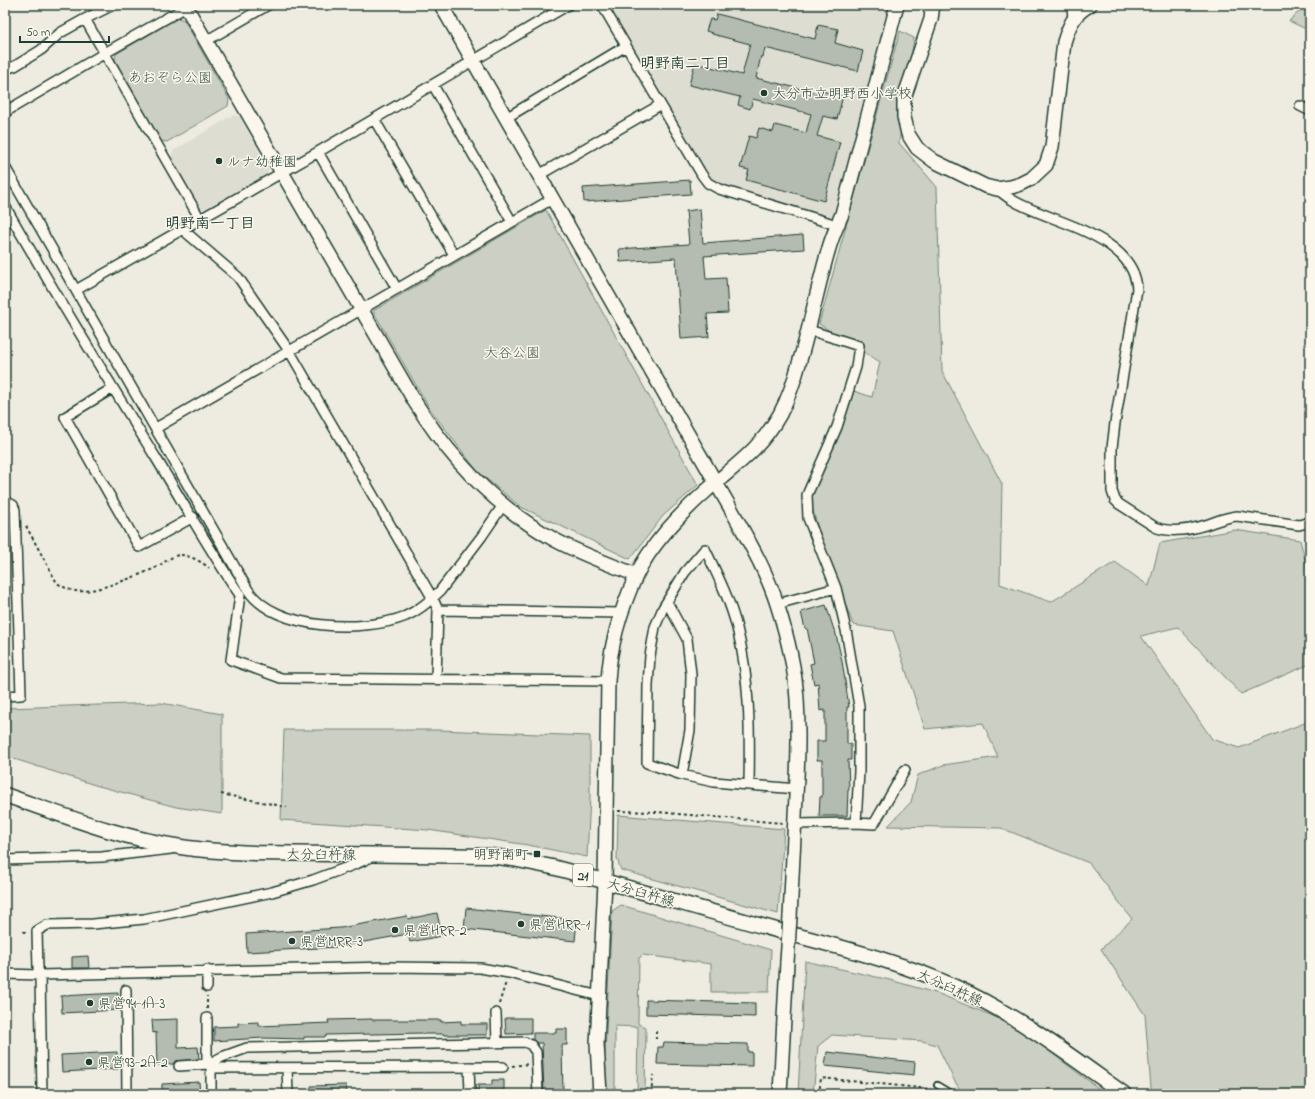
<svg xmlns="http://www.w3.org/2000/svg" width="1315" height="1099" font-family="'Indie Flower','Klee One',sans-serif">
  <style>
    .built { fill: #ddddd2 }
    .green { fill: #cbcfc4; stroke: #75867c }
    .building { fill: #b4bbb0; stroke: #1f3d34 }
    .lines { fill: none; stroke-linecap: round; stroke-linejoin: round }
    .lane-casing { stroke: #1f3d34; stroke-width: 8 }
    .street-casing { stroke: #1f3d34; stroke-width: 12 }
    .secondary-casing { stroke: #1f3d34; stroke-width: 16 }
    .primary-casing { stroke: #1f3d34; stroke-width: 17 }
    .path { stroke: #1f3d34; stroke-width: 2; stroke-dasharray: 3 3; stroke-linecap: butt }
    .lane { stroke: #fbf7ec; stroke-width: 4.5 }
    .street { stroke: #fbf7ec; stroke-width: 9 }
    .secondary { stroke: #fbf7ec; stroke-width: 13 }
    .primary { stroke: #fbf7ec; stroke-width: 14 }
    .secondary-bridge-casing { stroke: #1f3d34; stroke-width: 16; stroke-linecap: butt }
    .secondary-bridge { stroke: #fbf7ec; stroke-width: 13 }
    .poi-dot { fill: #1f3d34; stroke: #fbf7ec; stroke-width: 1.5 }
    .labels { text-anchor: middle; stroke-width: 3; stroke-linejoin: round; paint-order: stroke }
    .shield { fill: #fbf7ec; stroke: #61756b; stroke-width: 1 }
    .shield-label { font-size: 13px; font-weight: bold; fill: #1f3d34 }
    .park-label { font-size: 14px; fill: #415a51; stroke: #fbf7ec }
    .poi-label { font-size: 14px; fill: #1f3d34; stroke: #fbf7ec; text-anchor: start }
    .street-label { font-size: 14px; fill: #1f3d34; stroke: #fbf7ec }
    .neighbourhood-label { font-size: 15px; font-weight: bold; fill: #1f3d34; stroke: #fbf7ec }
  </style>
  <rect width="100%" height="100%" fill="#eeece1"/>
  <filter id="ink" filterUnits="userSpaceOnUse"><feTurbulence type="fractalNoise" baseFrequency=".025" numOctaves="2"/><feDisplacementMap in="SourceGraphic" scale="8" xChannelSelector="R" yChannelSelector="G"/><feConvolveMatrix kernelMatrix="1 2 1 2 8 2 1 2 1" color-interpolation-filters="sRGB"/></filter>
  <g filter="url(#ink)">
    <path class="built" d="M609,5H889L836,214L830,217L712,181Z
      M233,115L240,117L269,168L267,174L206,210L200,209L171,158L173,151Z"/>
    <path class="green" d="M1306,5H1310V31L1289,21Z
      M178,18L184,20L229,99L228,106L167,142L161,141L115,60L116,54Z
      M900,31L914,38L899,143L937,187L942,371L1002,484L1000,584L1051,602L1115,562L1149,586L1160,543L1235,530L1300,540L1310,579V664L1241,694L1178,627L1141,636L1212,739L1239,748L1310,721V1094H1159L1151,1088L1145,1015L1101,949L1132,919L1089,863L1001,828L888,826L911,802L918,775L943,765L998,757L983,723L925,729L893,631L853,625L819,532L809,496L851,390L872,397L880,362L819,324Z
      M546,210L698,485L663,516L630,559L521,507L478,472L430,409L373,311Z
      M161,703L222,714V814L176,807L95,785L5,756V708Z
      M284,730H438L590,736V798L587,857L528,845L428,830L281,820Z
      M618,815L784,829L778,914L621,870L617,859Z
      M621,905L771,950L769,992H711V964L643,955L639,958L638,1024L646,1027L645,1094H637L638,1027L615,1026V1094H606L604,1073L612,911Z
      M805,961L890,980L939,994L1005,1021L1041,1045L1106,1094H963L955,1082L937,1045L922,1041L832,1035L818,1046L813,1094H798Z"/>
    <path class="building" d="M717,14L815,39L818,25L838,29L835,43L863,51L858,71L765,48L763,57L761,56L756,78L817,93L818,90L843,96L837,119L823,116L817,136L840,142L824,201L746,180L749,170L740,168L749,136L756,138L759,128L773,132L775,125L806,133L811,114L753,99L750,109L738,105L740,97L689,85L695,63L742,75L750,44L712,34V33L706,31L710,19L715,20Z
      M690,180L691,194L584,202L583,188Z
      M700,209L703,243L803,235L804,249L704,256L706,279L726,278L728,313L707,314L709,337L681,339L676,258L620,262L619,249L689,244L686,211Z
      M826,605L834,630H835L842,661L849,707H847V744H851V760H848L849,790H848L847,816H819L820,797H822V760H817V741H825V710L820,711L818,683L814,684L810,664L814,663L807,628L805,629L801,612Z
      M466,908L577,920L575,941L464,929Z
      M437,913L442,936L410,942L408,934L337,947L247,952L246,934L340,928L407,916L408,919Z
      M88,956L89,968H72V957Z
      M118,993L119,1010L62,1013L61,996Z
      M646,1000L755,1003V1017L646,1014Z
      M505,1018H531V1033L506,1034Z
      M178,1019V1048L198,1047L199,1059L175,1061L173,1064L157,1065L156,1032L153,1033L152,1020Z
      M372,1019V1020H441V1022L461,1021V1024H487V1035H444V1034H423L422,1033L326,1035V1037H304V1039L263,1038L214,1041V1027L238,1026V1023L259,1022V1026L329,1023L328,1020Z
      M556,1029H567V1045H562L563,1094H544L542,1043H537L533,1040V1033H556Z
      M664,1042L748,1044V1052H752V1066L657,1064L658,1047H663Z
      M117,1052L118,1069L62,1072L61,1055Z
      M827,1052L915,1062L914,1075L825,1066Z
      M492,1080H504V1094H478V1085H492Z
      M199,1082L200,1094H162V1084Z
      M346,1085L347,1094H311V1086Z"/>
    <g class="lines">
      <defs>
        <path id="lane" d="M937,1085L952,1094"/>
        <path id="street" d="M602,5L702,175L708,183L719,189L837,225
          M1072,5L1073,20
          M85,19L200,219
          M206,41L268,5
          M5,69L15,66L41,50L60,33L85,19L113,5
          M433,85L512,222
          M1300,106L1310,111
          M5,112L105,53L186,7
          M506,118L626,46
          M374,119L454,255
          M318,152L397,289
          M5,167L248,590C275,631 364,633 406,616C419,610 430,601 440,591L482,536L503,505
          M539,175L660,105
          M997,189C1002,193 1008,198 1014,201C1052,223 1134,235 1137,289L1115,423L1112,448V491L1115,500L1119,504L1155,527C1167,532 1185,531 1198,527C1211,524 1224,517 1237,516L1299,525L1310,522
          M5,206C53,291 105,375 156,458C184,504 210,551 240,595L231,660L281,678L608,681
          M182,229L238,277L290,352L433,599L438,610L436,679
          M76,290L318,152L568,5
          M809,330L859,346L856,367L837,427L807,495L808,518L836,588
          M113,388L65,417L139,547L193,517
          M156,428C288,353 420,275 552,199
          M5,501L13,505L15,510L21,695L5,696
          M667,602L687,639L691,674L690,730L682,775
          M777,604L836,588L846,630L859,706V771L856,823
          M438,610L621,613
          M749,785C750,732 750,679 737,628C730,600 717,574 705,549L685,572L663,608L655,627L650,656L648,685L647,763L682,775L714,782L797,789
          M795,824L856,823L874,824L905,770
          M5,860L102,857L171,849
          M207,970V987
          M5,974L40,975L387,967L480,968L509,973L599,996
          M126,990L127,1094
          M496,1013L497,1043
          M207,1018V1060L211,1068V1094
          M179,1066L209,1064L222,1057L247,1048L525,1042L531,1045L536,1052L538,1094
          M469,1067L470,1094
          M211,1068L503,1067
          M287,1068L288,1094
          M42,1094L40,975L38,969L37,931L47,925L93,924L144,919L272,892L313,880L356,864L371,857"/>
        <path id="secondary" d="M185,5L415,402C451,460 495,507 555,540C581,554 609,564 636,575
          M441,5L731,509C748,540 766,570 777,604C787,635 795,667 797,699C799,731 798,764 796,796C794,836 792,876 790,917
          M928,5L932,12L931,19L904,98V117L908,134L917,148L934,161L985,186L997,189L1011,187L1021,184L1031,179L1046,165L1052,147L1064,42C1069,26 1074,13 1090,5
          M600,1094L597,1044L605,882L608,681C610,645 621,609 636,576C649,547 681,513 705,492C734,466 760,450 780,414C789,397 795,379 800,360C811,323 818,285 829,248C832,237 837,226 842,214L897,5
          M780,1094L787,962"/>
        <path id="primary" d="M5,795C63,815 120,838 181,847C206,851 230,852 255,853L490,856L513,859L552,867C628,887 704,910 780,931C838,947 898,961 953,986C1014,1013 1069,1055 1124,1094"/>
      </defs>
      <use href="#lane" class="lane-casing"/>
      <use href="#street" class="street-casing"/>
      <use href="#secondary" class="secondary-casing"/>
      <use href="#primary" class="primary-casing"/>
      <path class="path" d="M26,526L57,583C63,587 69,590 76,591C92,594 140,575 155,568C163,564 173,554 182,555C191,556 204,563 209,568
        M221,794L287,807
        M618,811L656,812L783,823
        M23,932H28
        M499,1004L506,982
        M207,1009V996
        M656,1031V1039
        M512,1066L528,1064
        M651,1094L653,1075
        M819,1094L821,1078L930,1089"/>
      <use href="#lane" class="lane"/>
      <use href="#street" class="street"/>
      <use href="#secondary" class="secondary"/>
      <use href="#primary" class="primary"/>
      <defs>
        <path id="secondary-bridge" d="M787,962L790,917"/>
      </defs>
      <use href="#secondary-bridge" class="secondary-bridge-casing"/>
      <use href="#secondary-bridge" class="secondary-bridge"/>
    </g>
  </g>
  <g class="poi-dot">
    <circle cx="764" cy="93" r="4"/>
    <circle cx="219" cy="161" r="4"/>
    <rect x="533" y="850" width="8" height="8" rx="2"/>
    <circle cx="521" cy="924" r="4"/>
    <circle cx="395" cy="930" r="4"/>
    <circle cx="292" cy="941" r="4"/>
    <circle cx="90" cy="1003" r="4"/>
    <circle cx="89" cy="1062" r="4"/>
  </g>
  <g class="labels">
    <rect class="shield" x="573" y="864" width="20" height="22" rx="3"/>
    <g class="shield-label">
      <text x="583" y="880">21</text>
    </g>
    <g class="park-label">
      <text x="170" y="82">あおぞら公園</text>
      <text x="512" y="357">大谷公園</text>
    </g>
    <g class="poi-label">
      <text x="772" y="98">大分市立明野西小学校</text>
      <text x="227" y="166">ルナ幼稚園</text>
      <text x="529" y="859" text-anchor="end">明野南町</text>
      <text x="529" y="929">県営HRR-1</text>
      <text x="403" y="935">県営HRR-2</text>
      <text x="300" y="946">県営MRR-3</text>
      <text x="98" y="1008">県営94-1A-3</text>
      <text x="97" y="1067">県営93-2A-2</text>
    </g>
    <g class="street-label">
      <text transform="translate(321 854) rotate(1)" y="5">大分臼杵線</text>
      <text transform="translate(641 892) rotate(16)" y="5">大分臼杵線</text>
      <text transform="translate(950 987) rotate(24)" y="5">大分臼杵線</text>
    </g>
    <g class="neighbourhood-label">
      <text x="685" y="68">明野南二丁目</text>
      <text x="210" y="228">明野南一丁目</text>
    </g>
  </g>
  <rect width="1315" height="1099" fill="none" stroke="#fbf7ec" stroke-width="20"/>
  <rect x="10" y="10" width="1295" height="1079" fill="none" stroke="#1f3d34" stroke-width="1.5" filter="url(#ink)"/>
  <path d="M20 36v6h89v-6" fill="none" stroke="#1f3d34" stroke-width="2"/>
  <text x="26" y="36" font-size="12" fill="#1f3d34" stroke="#fbf7ec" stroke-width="3" paint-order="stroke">50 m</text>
</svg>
